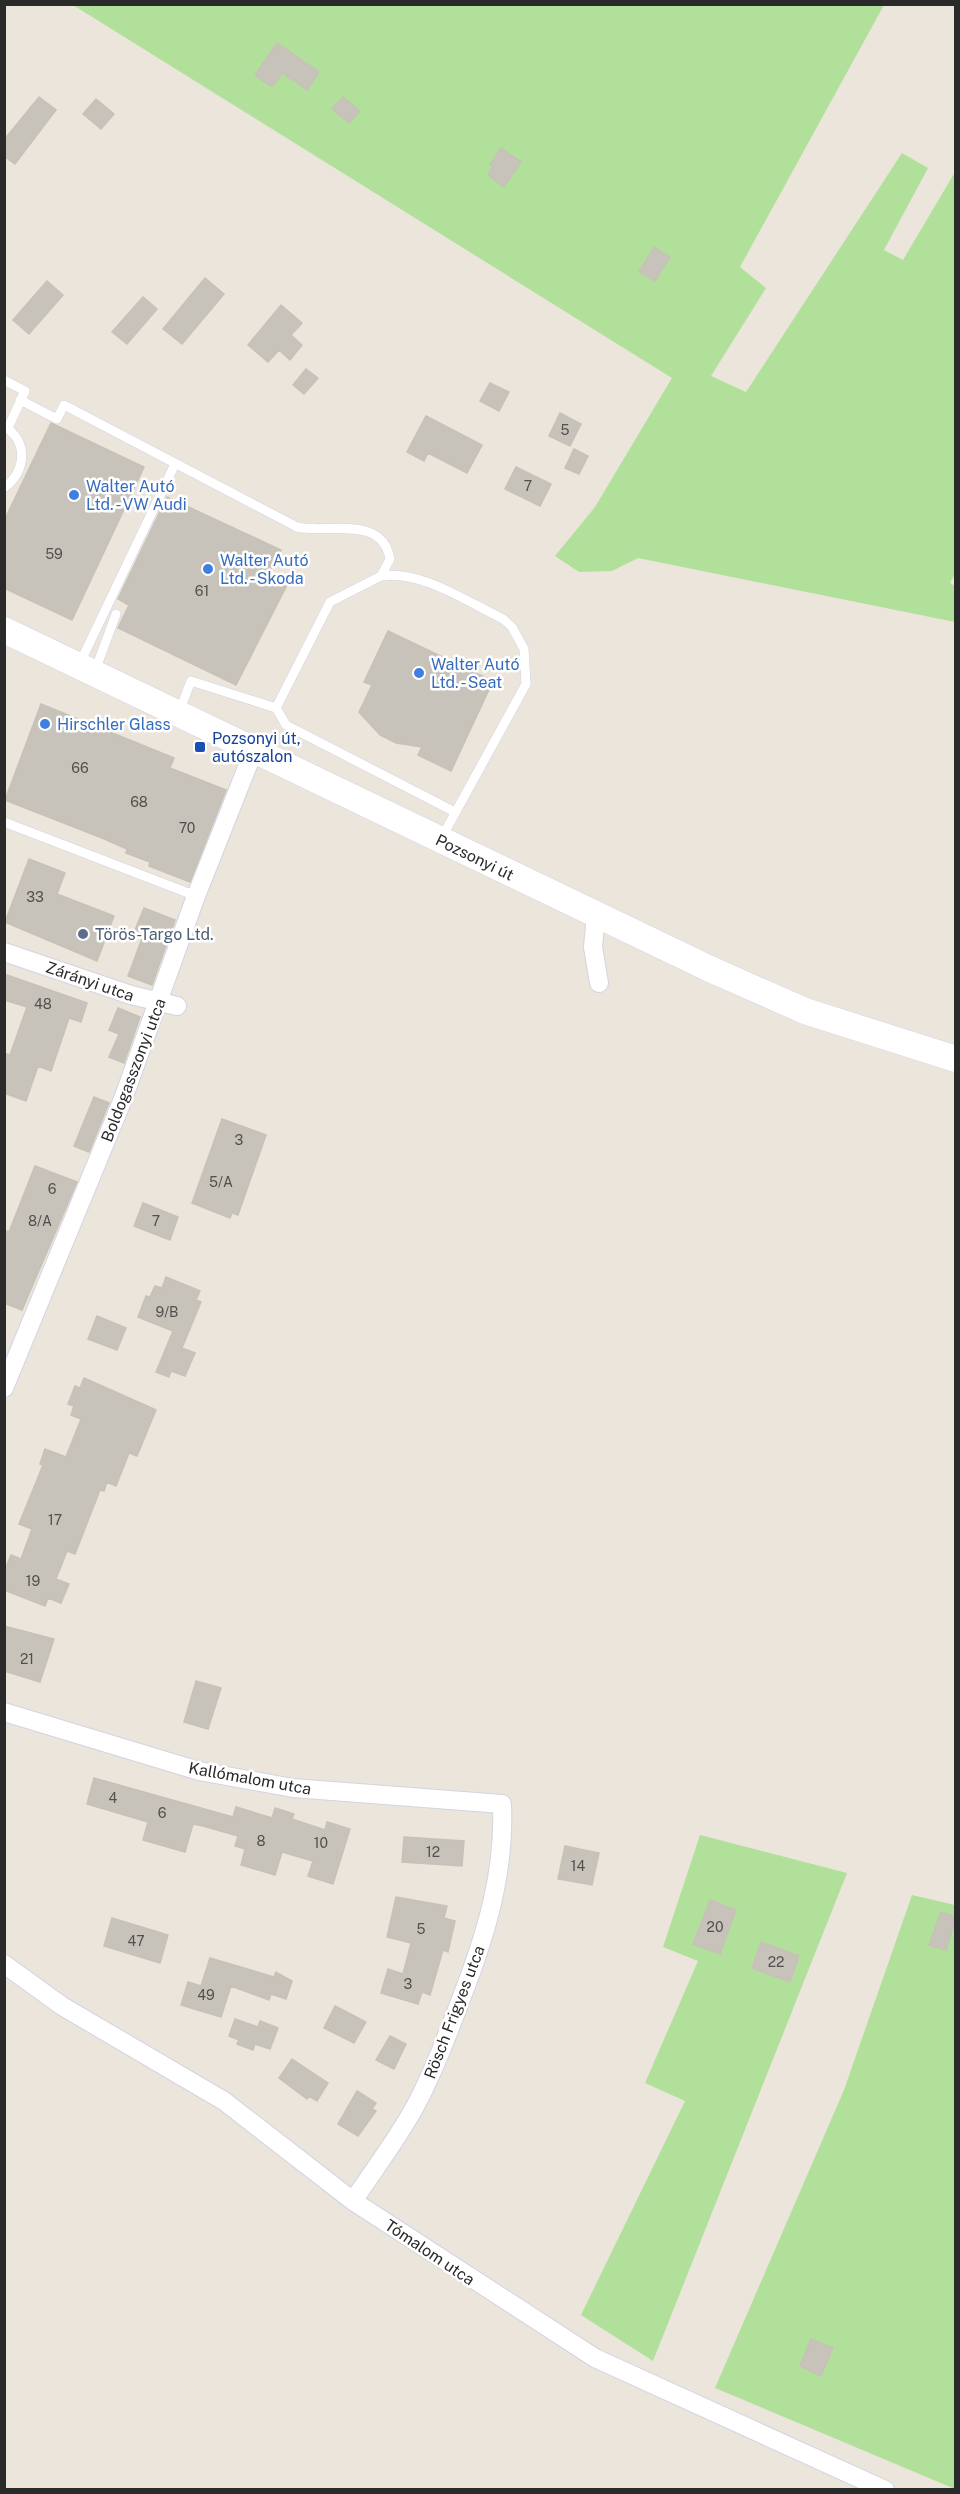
<svg xmlns="http://www.w3.org/2000/svg" width="960" height="2494" font-family="'Public Sans',sans-serif">
  <style>
    .green { fill: #b1e09b }
    .building { fill: #c7c3bb; stroke: #c7c1b6; stroke-width: 1.5 }
    .lines { fill: none; stroke-linecap: round; stroke-linejoin: round }
    .lane-casing { stroke: #d2d4e2; stroke-width: 10 }
    .street-casing { stroke: #d2d4e2; stroke-width: 20 }
    .secondary-casing { stroke: #d2d4e2; stroke-width: 27 }
    .lane { stroke: #fff; stroke-width: 9 }
    .street { stroke: #fff; stroke-width: 18 }
    .secondary { stroke: #fff; stroke-width: 26 }
    .shop-dot { fill: #3f7fe0; stroke: #fff; stroke-width: 2 }
    .transit-dot { fill: #1a4fb4; stroke: #fff; stroke-width: 2 }
    .service-dot { fill: #5c6f8a; stroke: #fff; stroke-width: 2 }
    .labels { text-anchor: middle; stroke-width: 5; stroke-linejoin: round; paint-order: stroke }
    .number-label { font-size: 14px; fill: #51504e }
    .shop-label { font-size: 16px; fill: #366cbe; stroke: #fff; text-anchor: start }
    .transit-label { font-size: 16px; fill: #164399; stroke: #fff; text-anchor: start }
    .street-label { font-size: 16px; fill: #2a2a2a; stroke: #fff }
    .service-label { font-size: 16px; fill: #4e5e75; stroke: #fff; text-anchor: start }
  </style>
  <rect width="100%" height="100%" fill="#ebe5dc"/>
  <path class="green" d="M73,5H884L740,267L766,288L711,376L746,392L902,153L928,168L884,250L903,260L955,172L956,572L950,583L955,586V622L638,558L612,571L579,572L555,556L595,507L672,378Z
    M700,1835L847,1873L653,2361L581,2315L685,2101L645,2083L698,1961L663,1947Z
    M912,1895L955,1905V2489L715,2388L844,2090Z"/>
  <path class="building" d="M277,43L319,72L307,90L282,73L272,87L255,75Z
    M39,97L56,110L15,164L4,156V140Z
    M343,97L360,111L349,123L332,109Z
    M96,99L114,114L101,129L83,114Z
    M501,148L521,162L504,187L488,175L493,167L490,165Z
    M654,247L670,257L655,281L639,272Z
    M205,278L224,294L182,344L163,329Z
    M47,281L63,295L29,334L13,320Z
    M143,297L157,309L127,344L112,332Z
    M281,305L302,323L291,335L302,345L290,360L279,350L268,362L248,345Z
    M306,369L318,378L304,394L293,385Z
    M490,383L509,392L499,411L480,401Z
    M560,413L581,424L570,446L549,436Z
    M426,416L482,445L467,473L428,453L424,461L407,452Z
    M51,423L144,467L72,620L4,588V521Z
    M574,449L588,456L579,474L565,468Z
    M516,467L551,484L540,506L505,489Z
    M167,497L281,550L269,573L288,583L236,685L118,628L129,605L118,599Z
    M388,631L493,681L451,771L418,755L422,747L396,743L380,735L359,712L372,685L364,682Z
    M41,704L174,758L170,768L226,790L190,882L149,866L150,862L126,853L127,849L102,838L5,800Z
    M29,859L65,873L57,894L114,916L97,961L5,922Z
    M144,908L175,920L152,985L128,976L144,933L135,930Z
    M4,974L87,1003L81,1022L69,1018L51,1071L38,1066L26,1101L4,1093V1053L10,1055L27,1007L4,1000Z
    M118,1008L140,1017L124,1063L109,1057L119,1034L109,1030Z
    M94,1097L109,1103L89,1152L74,1146Z
    M222,1119L266,1135L238,1215L232,1213L230,1218L192,1203Z
    M35,1166L77,1182L22,1310L4,1303V1230L9,1232Z
    M143,1203L178,1217L170,1240L134,1226Z
    M166,1277L200,1291L196,1300L201,1302L182,1348L195,1353L185,1376L171,1371L169,1377L156,1372L173,1331L138,1317L146,1296L150,1297L155,1286L162,1288Z
    M97,1316L126,1328L117,1350L88,1339Z
    M84,1378L156,1410L137,1456L129,1453L116,1486L107,1482L104,1491L100,1490L75,1554L67,1551L56,1579L69,1584L61,1603L48,1598L45,1606L4,1590V1572L11,1555L21,1559L32,1529L19,1524L43,1465L40,1464L45,1449L66,1457L81,1419L71,1415L74,1406L68,1404L75,1386L80,1388Z
    M4,1626L54,1639L40,1682L4,1671Z
    M196,1681L221,1688L208,1729L184,1722Z
    M94,1778L233,1817L236,1807L272,1818L275,1808L294,1814L292,1819L325,1830L327,1822L350,1829L333,1884L308,1876L313,1861L282,1852L275,1875L241,1865L245,1849L235,1846L238,1836L203,1826L193,1824L185,1852L143,1840L148,1822L87,1804Z
    M404,1837L464,1841L462,1866L402,1862Z
    M565,1846L599,1853L592,1885L558,1879Z
    M396,1897L447,1906L444,1918L455,1921L448,1952L443,1950L430,1995L422,1992L418,2004L381,1993L388,1969L403,1974L411,1943L387,1937Z
    M710,1900L736,1910L720,1954L693,1944Z
    M941,1912L956,1917L946,1950L929,1945Z
    M112,1918L168,1935L160,1963L104,1946Z
    M761,1942L799,1956L790,1982L752,1968Z
    M210,1958L274,1977L276,1972L292,1981L286,1999L271,1994L269,2000L231,1986L221,2017L181,2005L188,1982L201,1986Z
    M335,2006L366,2022L354,2043L324,2028Z
    M235,2019L258,2027L260,2021L278,2028L270,2049L255,2044L253,2050L237,2044L239,2040L229,2036Z
    M390,2036L406,2044L394,2069L376,2060Z
    M292,2059L328,2083L317,2101L309,2096L307,2099L279,2078Z
    M357,2091L376,2103L372,2109L376,2111L358,2136L338,2124Z
    M811,2339L833,2348L821,2376L800,2366Z"/>
  <g class="lines">
    <defs>
      <path id="lane" d="M4,380L25,391L8,428
        M20,400L57,419L64,405L297,527C327,534 382,514 390,559L381,576L330,602L276,708L191,681L179,712
        M4,426C29,442 26,471 4,488
        M381,576C422,570 467,602 503,619L512,627L524,649L526,684L442,837
        M79,665L175,464
        M95,671L116,614
        M276,708L286,725L455,812
        M4,822L196,896"/>
      <path id="street" d="M596,915L593,947L599,983
        M4,952L131,995L177,1006
        M4,1388L123,1099L196,896L254,750
        M4,1712L199,1771L293,1788L502,1804C505,1873 486,1935 461,1999C448,2034 435,2068 418,2101C400,2136 375,2168 353,2201
        M4,1964L62,2006L224,2101L353,2201L595,2358L885,2490"/>
      <path id="secondary" d="M4,630L710,969L805,1011L956,1059"/>
    </defs>
    <use href="#lane" class="lane-casing"/>
    <use href="#street" class="street-casing"/>
    <use href="#secondary" class="secondary-casing"/>
    <use href="#lane" class="lane"/>
    <use href="#street" class="street"/>
    <use href="#secondary" class="secondary"/>
  </g>
  <g class="shop-dot">
    <circle cx="74" cy="495" r="6"/>
    <circle cx="208" cy="569" r="6"/>
    <circle cx="419" cy="673" r="6"/>
    <circle cx="45" cy="724" r="6"/>
  </g>
  <rect class="transit-dot" x="194" y="741" width="12" height="12" rx="3"/>
  <circle class="service-dot" cx="83" cy="934" r="6"/>
  <g class="labels">
    <g class="number-label">
      <text x="565" y="435">5</text>
      <text x="528" y="491">7</text>
      <text x="54" y="559">59</text>
      <text x="202" y="596">61</text>
      <text x="80" y="773">66</text>
      <text x="139" y="807">68</text>
      <text x="187" y="833">70</text>
      <text x="35" y="902">33</text>
      <text x="43" y="1009">48</text>
      <text x="239" y="1145">3</text>
      <text x="221" y="1187">5/A</text>
      <text x="52" y="1194">6</text>
      <text x="40" y="1226">8/A</text>
      <text x="156" y="1226">7</text>
      <text x="167" y="1317">9/B</text>
      <text x="55" y="1525">17</text>
      <text x="33" y="1586">19</text>
      <text x="27" y="1664">21</text>
      <text x="113" y="1803">4</text>
      <text x="162" y="1818">6</text>
      <text x="261" y="1846">8</text>
      <text x="321" y="1848">10</text>
      <text x="433" y="1857">12</text>
      <text x="578" y="1871">14</text>
      <text x="715" y="1932">20</text>
      <text x="421" y="1934">5</text>
      <text x="136" y="1946">47</text>
      <text x="776" y="1967">22</text>
      <text x="408" y="1989">3</text>
      <text x="206" y="2000">49</text>
    </g>
    <g class="shop-label">
      <text x="86" y="492">Walter Autó<tspan x="86" dy="18">Ltd. - VW Audi</tspan></text>
      <text x="220" y="566">Walter Autó<tspan x="220" dy="18">Ltd. - Skoda</tspan></text>
      <text x="431" y="670">Walter Autó<tspan x="431" dy="18">Ltd. - Seat</tspan></text>
      <text x="57" y="730">Hirschler Glass</text>
    </g>
    <g class="transit-label">
      <text x="212" y="744">Pozsonyi út,<tspan x="212" dy="18">autószalon</tspan></text>
    </g>
    <g class="street-label">
      <text transform="translate(475 857) rotate(26)" y="6">Pozsonyi út</text>
      <text transform="translate(90 981) rotate(19)" y="6">Zárányi utca</text>
      <text transform="translate(133 1070) rotate(-69)" y="6">Boldogasszonyi utca</text>
      <text transform="translate(250 1778) rotate(10)" y="6">Kallómalom utca</text>
      <text transform="translate(454 2012) rotate(-69)" y="6">Rösch Frigyes utca</text>
      <text transform="translate(430 2252) rotate(34)" y="6">Tómalom utca</text>
    </g>
    <g class="service-label">
      <text x="95" y="940">Törös-Targo Ltd.</text>
    </g>
  </g>
  <rect width="960" height="2494" fill="none" stroke="#2a2a2a" stroke-width="12"/>
</svg>
